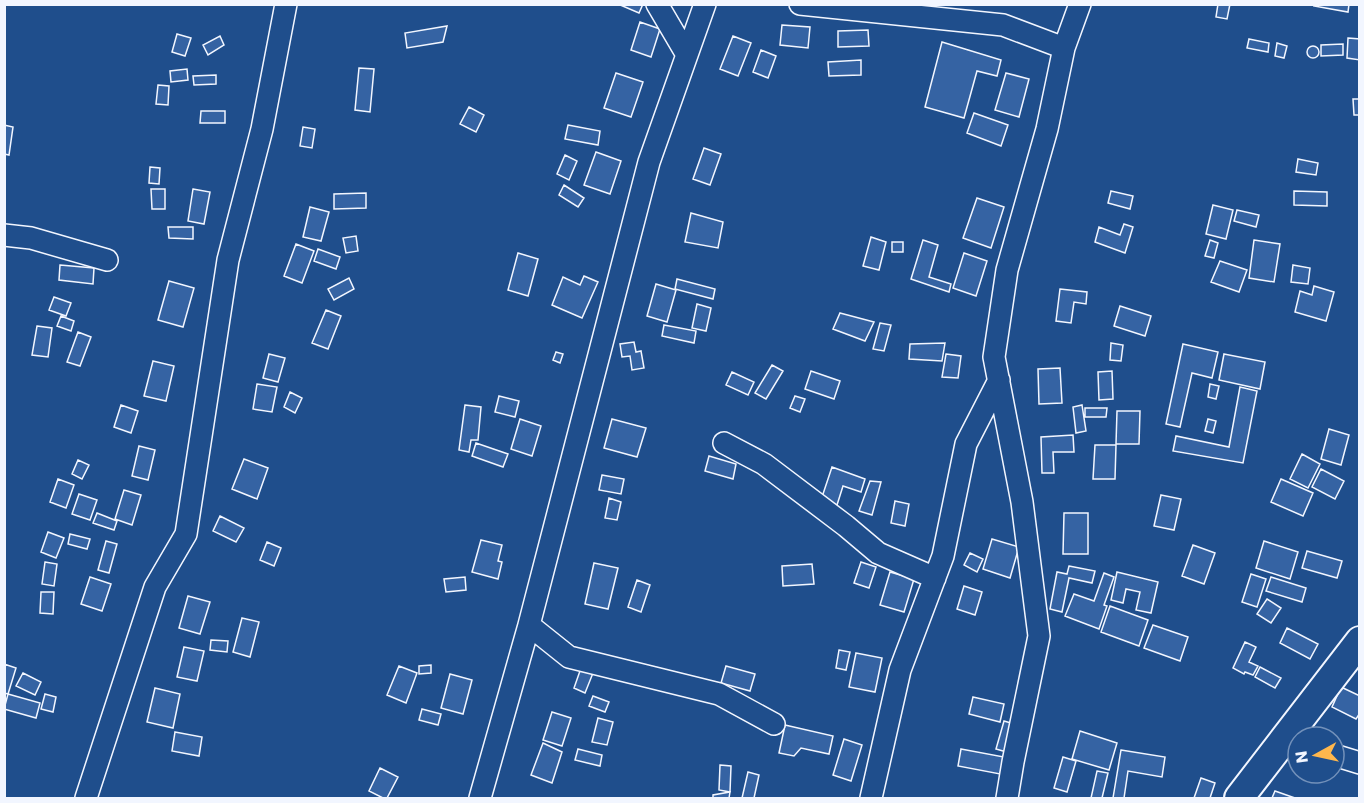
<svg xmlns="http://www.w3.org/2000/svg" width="1364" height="803" font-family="Poppins,sans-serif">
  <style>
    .building { fill: #3563a3; stroke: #f2f6ff; stroke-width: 1.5 }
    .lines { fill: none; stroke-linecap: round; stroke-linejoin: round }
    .street-casing { stroke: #f2f6ff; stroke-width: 24 }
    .secondary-casing { stroke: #f2f6ff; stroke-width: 32 }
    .street { stroke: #1f4e8c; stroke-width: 21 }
    .secondary { stroke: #1f4e8c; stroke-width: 28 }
  </style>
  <rect width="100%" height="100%" fill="#1f4e8c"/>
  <path class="building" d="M618,4H643L639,13Z
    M1218,4H1230L1227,19L1216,17Z
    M1315,4H1349L1348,12L1314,6Z
    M640,22L660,29L651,57L631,50Z
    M782,25L810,27L808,48L780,45Z
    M447,26L443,42L407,48L405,33Z
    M868,30L869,46L838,47V31Z
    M177,34L191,38L185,56L172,52Z
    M220,36L224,45L208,55L203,45Z
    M733,36L751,43L738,76L720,69Z
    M1348,38L1360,39V60L1347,58Z
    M1249,39L1269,43L1268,52L1247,48Z
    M942,42L1001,60L997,76L977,71L964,118L925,107Z
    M1277,43L1287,46L1284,58L1275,56Z
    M1343,44V55L1321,56V45Z
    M1307 52a6 6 0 1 1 12 0a6 6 0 1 1-12 0Z
    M761,50L776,56L768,78L753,72Z
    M861,60V75L829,76L828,62Z
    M359,68L374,69L370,112L355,110Z
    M187,69L188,80L171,82L170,71Z
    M616,73L643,82L631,117L604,108Z
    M1006,73L1029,79L1019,117L995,110Z
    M216,75V84L194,85L193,76Z
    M158,85L169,86L168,105L156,104Z
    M1353,99H1360V115H1354Z
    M469,107L484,115L476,132L460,124Z
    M201,111H225V123H200Z
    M974,113L1008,125L1001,146L967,133Z
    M4,125L13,127L9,155L4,154Z
    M568,125L600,131L598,145L565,139Z
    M303,127L315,129L312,148L300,146Z
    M704,148L721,154L710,185L693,179Z
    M596,152L621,161L610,194L584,185Z
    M565,155L577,161L569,180L557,174Z
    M1298,159L1318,163L1316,175L1296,172Z
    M150,167L160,168L159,184L149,183Z
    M564,185L584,198L578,207L559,195Z
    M151,189H165V209H152Z
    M193,189L210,192L204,224L188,221Z
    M1111,191L1133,196L1130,209L1108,203Z
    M1294,191L1327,192V206L1294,205Z
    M366,193V208L334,209V194Z
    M977,198L1004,207L991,248L963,238Z
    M1213,205L1233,210L1226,239L1206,234Z
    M310,207L329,212L321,241L303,237Z
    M1237,210L1259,215L1256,227L1234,221Z
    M691,213L723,222L718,248L685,242Z
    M1124,224L1133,227L1125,253L1095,242L1099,227L1120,235Z
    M168,227H193V239L169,238Z
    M356,236L358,251L346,253L343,238Z
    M871,237L886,242L879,270L863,266Z
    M923,240L938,245L929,277L951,284L949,292L911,279Z
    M1210,240L1218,243L1214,258L1205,256Z
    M1254,240L1280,244L1274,282L1249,278Z
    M892,242H903V252H892Z
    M296,244L314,251L302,283L284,276Z
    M318,249L340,257L336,269L314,261Z
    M518,253L538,259L528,296L508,290Z
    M964,253L987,261L976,296L953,288Z
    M1220,261L1247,270L1239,292L1211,282Z
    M60,265L94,268L93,284L59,280Z
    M1293,265L1310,268L1308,284L1291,282Z
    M584,276L598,282L582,318L552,305L563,277L580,285Z
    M349,278L354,289L334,300L328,289Z
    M677,279L715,289L713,299L675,289Z
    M169,281L194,288L183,327L158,320Z
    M656,284L676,290L667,322L647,316Z
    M1314,286L1334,292L1326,321L1295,312L1300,291L1312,295Z
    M1060,289L1087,292L1086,304L1074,302L1071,323L1056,321Z
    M54,297L71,303L66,316L49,310Z
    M697,304L711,308L706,331L692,328Z
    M1120,306L1151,316L1145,336L1114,326Z
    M326,310L341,316L328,349L312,343Z
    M840,313L874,322L865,341L833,329Z
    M61,316L74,321L71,331L57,326Z
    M880,323L891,325L884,351L873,349Z
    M664,325L696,331L694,343L662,336Z
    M37,326L52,328L48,357L32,355Z
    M78,332L91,337L80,366L67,362Z
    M634,342L636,352L641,351L644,368L632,370L630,356L622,357L620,344Z
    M945,343L942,361L909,359L910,344Z
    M1111,343L1123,345L1121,361L1110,360Z
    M1183,344L1218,352L1212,378L1192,373L1180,427L1166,424Z
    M556,352L563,354L560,363L553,360Z
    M269,354L285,358L278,382L263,378Z
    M946,354L961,356L958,378L942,377Z
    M1224,354L1265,362L1260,389L1219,380Z
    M153,361L174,366L166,401L144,396Z
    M772,365L783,371L766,399L755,393Z
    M1060,368L1062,403L1039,404L1038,369Z
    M811,371L840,381L834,399L805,389Z
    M1112,371L1113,399L1099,400L1098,372Z
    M732,372L754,382L748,395L726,385Z
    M257,384L277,387L272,412L253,409Z
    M1210,384L1219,386L1216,399L1208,397Z
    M1240,387L1257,391L1243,463L1173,451L1176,436L1229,447Z
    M290,392L302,398L295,413L284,407Z
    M499,396L519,401L515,417L495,412Z
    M795,396L805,399L800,412L790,408Z
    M121,405L138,411L131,433L114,427Z
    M465,405L481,407L478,440H471L469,452L459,450Z
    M1082,405L1086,431L1076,433L1073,407Z
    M1085,408H1107L1106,417H1085Z
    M1117,411H1140L1139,444H1116Z
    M520,419L541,426L532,456L511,449Z
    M612,419L646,428L637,457L604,448Z
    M1208,419L1216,421L1213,433L1205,431Z
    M1329,429L1349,435L1341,465L1321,459Z
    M1073,435L1074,452H1053L1054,473H1042L1041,437Z
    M476,443L508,454L503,467L472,456Z
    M1095,445H1116L1115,479H1093Z
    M139,446L155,450L148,480L132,476Z
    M1302,454L1320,464L1308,488L1290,479Z
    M709,456L736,464L733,479L705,471Z
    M244,459L268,468L257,499L232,489Z
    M78,460L89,465L82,479L72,474Z
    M832,467L865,479L861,492L843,486L837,505L821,500Z
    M1321,469L1344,481L1335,499L1312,487Z
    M602,475L624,479L621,494L599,490Z
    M58,479L74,485L66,508L50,502Z
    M1281,479L1313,493L1303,516L1271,502Z
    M870,481L881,482L872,515L859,511Z
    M124,490L141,495L132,525L115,519Z
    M79,494L97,500L90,520L72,514Z
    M1161,495L1181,499L1174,530L1154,526Z
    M609,498L621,502L617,520L605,518Z
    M895,501L909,504L905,526L891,523Z
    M97,513L117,521L114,530L93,523Z
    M1064,513H1088V554H1063Z
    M220,516L244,528L236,542L213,531Z
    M48,532L64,538L56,558L41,552Z
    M70,534L90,539L87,549L68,544Z
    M992,539L1019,547L1010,578L983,569Z
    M481,540L502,545L498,561L502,562L498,579L472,572Z
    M106,541L117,544L109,573L98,570Z
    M1264,541L1298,552L1290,579L1256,568Z
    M267,542L281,548L274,566L260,560Z
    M1193,545L1215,553L1204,584L1182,576Z
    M1307,551L1342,561L1337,578L1302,568Z
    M970,553L983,559L977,572L964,565Z
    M45,562L57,564L54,586L42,584Z
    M861,562L876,567L869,588L854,583Z
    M594,563L618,568L608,609L585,604Z
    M812,564L814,584L783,586L782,566Z
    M1069,566L1095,571L1092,583L1069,578L1062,612L1050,609L1057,572L1067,574Z
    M890,572L914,579L904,612L880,605Z
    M1117,572L1158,582L1151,613L1136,610L1140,592L1126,589L1123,603L1111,600Z
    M1104,573L1114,577L1104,605L1107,606L1099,629L1065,616L1074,594L1094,601Z
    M1251,574L1266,579L1257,607L1242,602Z
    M90,577L111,584L102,611L81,604Z
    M465,577L466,590L446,592L444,579Z
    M1271,577L1306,588L1302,602L1266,591Z
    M637,580L650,585L641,612L628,607Z
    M964,586L982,592L975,615L957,609Z
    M41,592H54L53,614L40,613Z
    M188,596L210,602L200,634L179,628Z
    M1267,599L1281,608L1271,623L1257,614Z
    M1110,606L1148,620L1139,646L1101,632Z
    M242,618L259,622L250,657L233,652Z
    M1153,625L1188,637L1180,661L1144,648Z
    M1287,628L1318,644L1310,659L1280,643Z
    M211,640L228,641L227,652L210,650Z
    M1245,642L1256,647L1249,662L1258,666L1253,675L1245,672L1244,674L1233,668Z
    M184,647L204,651L197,681L177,677Z
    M839,650L850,652L846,670L836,668Z
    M856,653L882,658L875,692L849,687Z
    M4,664L16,668L8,694L4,693Z
    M431,665V673L419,674V666Z
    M399,666L417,673L406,703L387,695Z
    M726,666L755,674L750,691L721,683Z
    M1260,667L1281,678L1275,688L1255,677Z
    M581,668L593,673L585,693L574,688Z
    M23,673L41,682L35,695L16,686Z
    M450,674L472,680L463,714L441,708Z
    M1341,687L1360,696V713L1356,719L1332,707Z
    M155,688L180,694L173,728L147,722Z
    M8,694L40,703L36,718L4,709Z
    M45,694L56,697L53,712L41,709Z
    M593,696L609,702L605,712L589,706Z
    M973,697L1004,704L1000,722L969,714Z
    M422,709L441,714L438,725L419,720Z
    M552,712L571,718L562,746L543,740Z
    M598,718L613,722L607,745L592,742Z
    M1004,721L1018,725L1010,753L996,749Z
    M785,725L833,736L829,754L801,748L794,756L779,753Z
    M1080,731L1117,743L1109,770L1072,759Z
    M175,732L202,737L199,756L172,751Z
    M844,739L862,745L851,781L833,775Z
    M543,743L562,752L552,783L531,775Z
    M578,749L602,755L600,766L575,760Z
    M961,749L1004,757L1000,774L958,766Z
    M1121,750L1165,757L1162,777L1128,771L1124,798H1113Z
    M1063,757L1076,761L1067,792L1054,788Z
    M720,765L731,766L730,792L719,790Z
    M380,768L398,777L387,798H383L369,791Z
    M1097,771L1108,773L1102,798H1091Z
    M748,772L759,775L754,798H742Z
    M1201,778L1215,783L1210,798H1194Z
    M1275,791L1295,798H1272Z
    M730,792L729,798H713V795Z"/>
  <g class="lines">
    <defs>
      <path id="street" d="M657,4L687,55
        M800,4L1003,25L1064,48
        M4,235L31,238L107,260
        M724,443L764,464L846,526L878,553L935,578
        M529,625L569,657L719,694L774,724
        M1334,755L1360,763
        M86,798L155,587L186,534L228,260L262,129L286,4
        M480,798L529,625L649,162L705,4
        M871,798L900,670L943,556L966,444L999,380
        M1007,798L1013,762L1039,636L1022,502L994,357L1007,270L1047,129L1064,48L1080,4"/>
      <path id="secondary" d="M1239,798L1360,641"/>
    </defs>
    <use href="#street" class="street-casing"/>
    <use href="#secondary" class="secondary-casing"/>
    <use href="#street" class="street"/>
    <use href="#secondary" class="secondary"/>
  </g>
  <rect width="1364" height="803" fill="none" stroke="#f2f6ff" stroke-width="12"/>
  <g transform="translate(1316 755) rotate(262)"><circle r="28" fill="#1f4e8c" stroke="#7391ba" stroke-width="1.5"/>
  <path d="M0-4.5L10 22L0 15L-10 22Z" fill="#ffb74d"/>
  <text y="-9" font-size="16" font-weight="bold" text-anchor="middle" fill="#f2f6ff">N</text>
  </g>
</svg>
